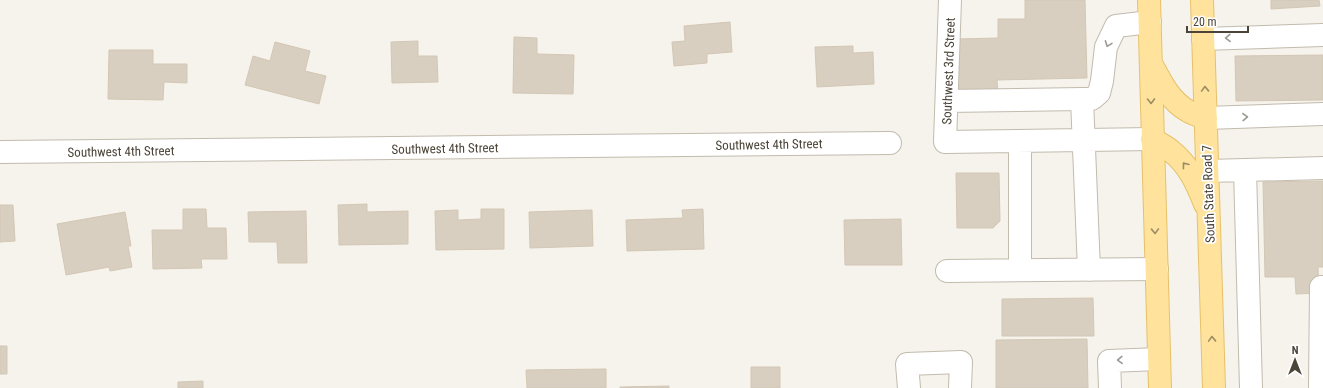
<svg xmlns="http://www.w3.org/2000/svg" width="1323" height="388" font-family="'Roboto Condensed',sans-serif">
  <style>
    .building { fill: #d8cfc1; stroke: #d3c7b4 }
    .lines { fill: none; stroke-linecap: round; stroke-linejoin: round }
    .minor-casing { stroke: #c2bbae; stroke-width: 24 }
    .major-casing { stroke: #e6c16a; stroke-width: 24 }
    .minor { stroke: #fff; stroke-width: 22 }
    .major { stroke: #ffe39c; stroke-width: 22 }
    .oneway { stroke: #9c9892 }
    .oneway2 { stroke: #9c8c66 }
    .labels { text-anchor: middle; stroke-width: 3.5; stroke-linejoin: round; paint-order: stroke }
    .street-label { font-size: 13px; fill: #4b4439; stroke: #fff }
  </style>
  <rect width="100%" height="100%" fill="#f6f3ec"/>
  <path class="building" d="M1025,0H1085L1087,78L997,80L998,95L959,96L957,39L998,38V19H1025Z
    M1271,0H1319L1320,6L1271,9Z
    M730,22L732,52L707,54V63L674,66L672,42L685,41L684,26Z
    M514,37L537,38V54L574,55L573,94L513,93Z
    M418,41V56H437L438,82L392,83L391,42Z
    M275,42L310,51L305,71L326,76L319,104L245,85L253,56L270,61Z
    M853,46V53L873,52L874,84L817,87L815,47Z
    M109,50H153V64H187V83L164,82L163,100L108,99Z
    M1323,55V100L1236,101L1235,56Z
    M956,173H999L1000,221L993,228H957Z
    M1323,181V267H1318L1319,293L1296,294L1295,277H1265L1263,182Z
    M367,204V212L408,211V244L339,245L338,205Z
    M0,205H13L15,241L0,242Z
    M183,209H206L207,228H226L227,259H201L202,268L153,269L152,230H183Z
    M481,209H504V249L436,250L435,211L458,210V220L481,219Z
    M703,209L704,249L627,251L626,220L683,218L682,210Z
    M592,210L593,246L530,248L529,212Z
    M306,211L307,263H278L277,242H249L248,212Z
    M125,212L131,246H128L132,267L110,271L109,267L66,275L57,224Z
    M901,219L902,265H845L844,220Z
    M1093,298L1094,336H1002V299Z
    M1087,339L1088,388H996V340Z
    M0,346H7V374H0Z
    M751,367H780V388H751Z
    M606,369V388H527L526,370Z
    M203,381V388H178V382Z
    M669,386V388H620V387Z"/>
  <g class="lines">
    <defs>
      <path id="minor" d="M950,0L945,142L1152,139
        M1203,39L1323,35
        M1082,99H1092L1099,93L1102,81L1106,47L1116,26L1150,22
        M947,101L1082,99L1089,270
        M1206,118L1323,114
        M0,152L890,143
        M1245,170L1251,388
        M1208,171L1323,168
        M1020,270V141
        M947,271L1157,269
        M909,388L907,364L961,362L960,388
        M1110,388L1109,361L1159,359
        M1320,388L1321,287H1323"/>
      <path id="major" d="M1149,0L1160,388
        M1202,0L1214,388
        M1152,65C1161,82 1170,101 1188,111C1193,114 1200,116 1206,118
        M1152,139C1158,143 1166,146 1171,151C1189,165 1197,184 1205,204"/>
    </defs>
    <use href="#minor" class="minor-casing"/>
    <use href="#major" class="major-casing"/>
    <use href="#minor" class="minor"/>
    <use href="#major" class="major"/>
  </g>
  <defs><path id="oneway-chevron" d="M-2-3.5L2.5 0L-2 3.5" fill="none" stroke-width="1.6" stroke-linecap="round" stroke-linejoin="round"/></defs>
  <g class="oneway">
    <use href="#oneway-chevron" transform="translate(1228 38) rotate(178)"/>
    <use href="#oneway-chevron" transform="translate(1108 44) rotate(111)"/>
    <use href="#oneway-chevron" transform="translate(1245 117) rotate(-2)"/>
    <use href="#oneway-chevron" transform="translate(1120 360) rotate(178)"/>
  </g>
  <g class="oneway2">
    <use href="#oneway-chevron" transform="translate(1205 89) rotate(-92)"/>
    <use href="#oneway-chevron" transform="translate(1151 101) rotate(89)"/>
    <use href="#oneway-chevron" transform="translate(1185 165) rotate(-128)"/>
    <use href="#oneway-chevron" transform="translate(1155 231) rotate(88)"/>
    <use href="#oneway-chevron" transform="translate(1212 339) rotate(-92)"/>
  </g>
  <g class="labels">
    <g class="street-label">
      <text transform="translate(948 71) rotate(-88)" y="5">Southwest 3rd Street</text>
      <text transform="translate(769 144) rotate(-1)" y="5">Southwest 4th Street</text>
      <text transform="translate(445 148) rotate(-1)" y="5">Southwest 4th Street</text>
      <text transform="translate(121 151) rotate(-1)" y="5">Southwest 4th Street</text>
      <text transform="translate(1208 194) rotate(-92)" y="5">South State Road 7</text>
    </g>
  </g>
  <g transform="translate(1295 360)" stroke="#ffffff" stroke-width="3" paint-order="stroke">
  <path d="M0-3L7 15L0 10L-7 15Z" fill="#4b4439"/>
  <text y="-6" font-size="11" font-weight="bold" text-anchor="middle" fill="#4b4439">N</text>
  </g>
  <path d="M1187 26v6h61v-6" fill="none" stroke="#4b4439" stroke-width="2"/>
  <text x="1193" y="26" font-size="12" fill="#4b4439" stroke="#ffffff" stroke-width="3" paint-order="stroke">20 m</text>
</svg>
